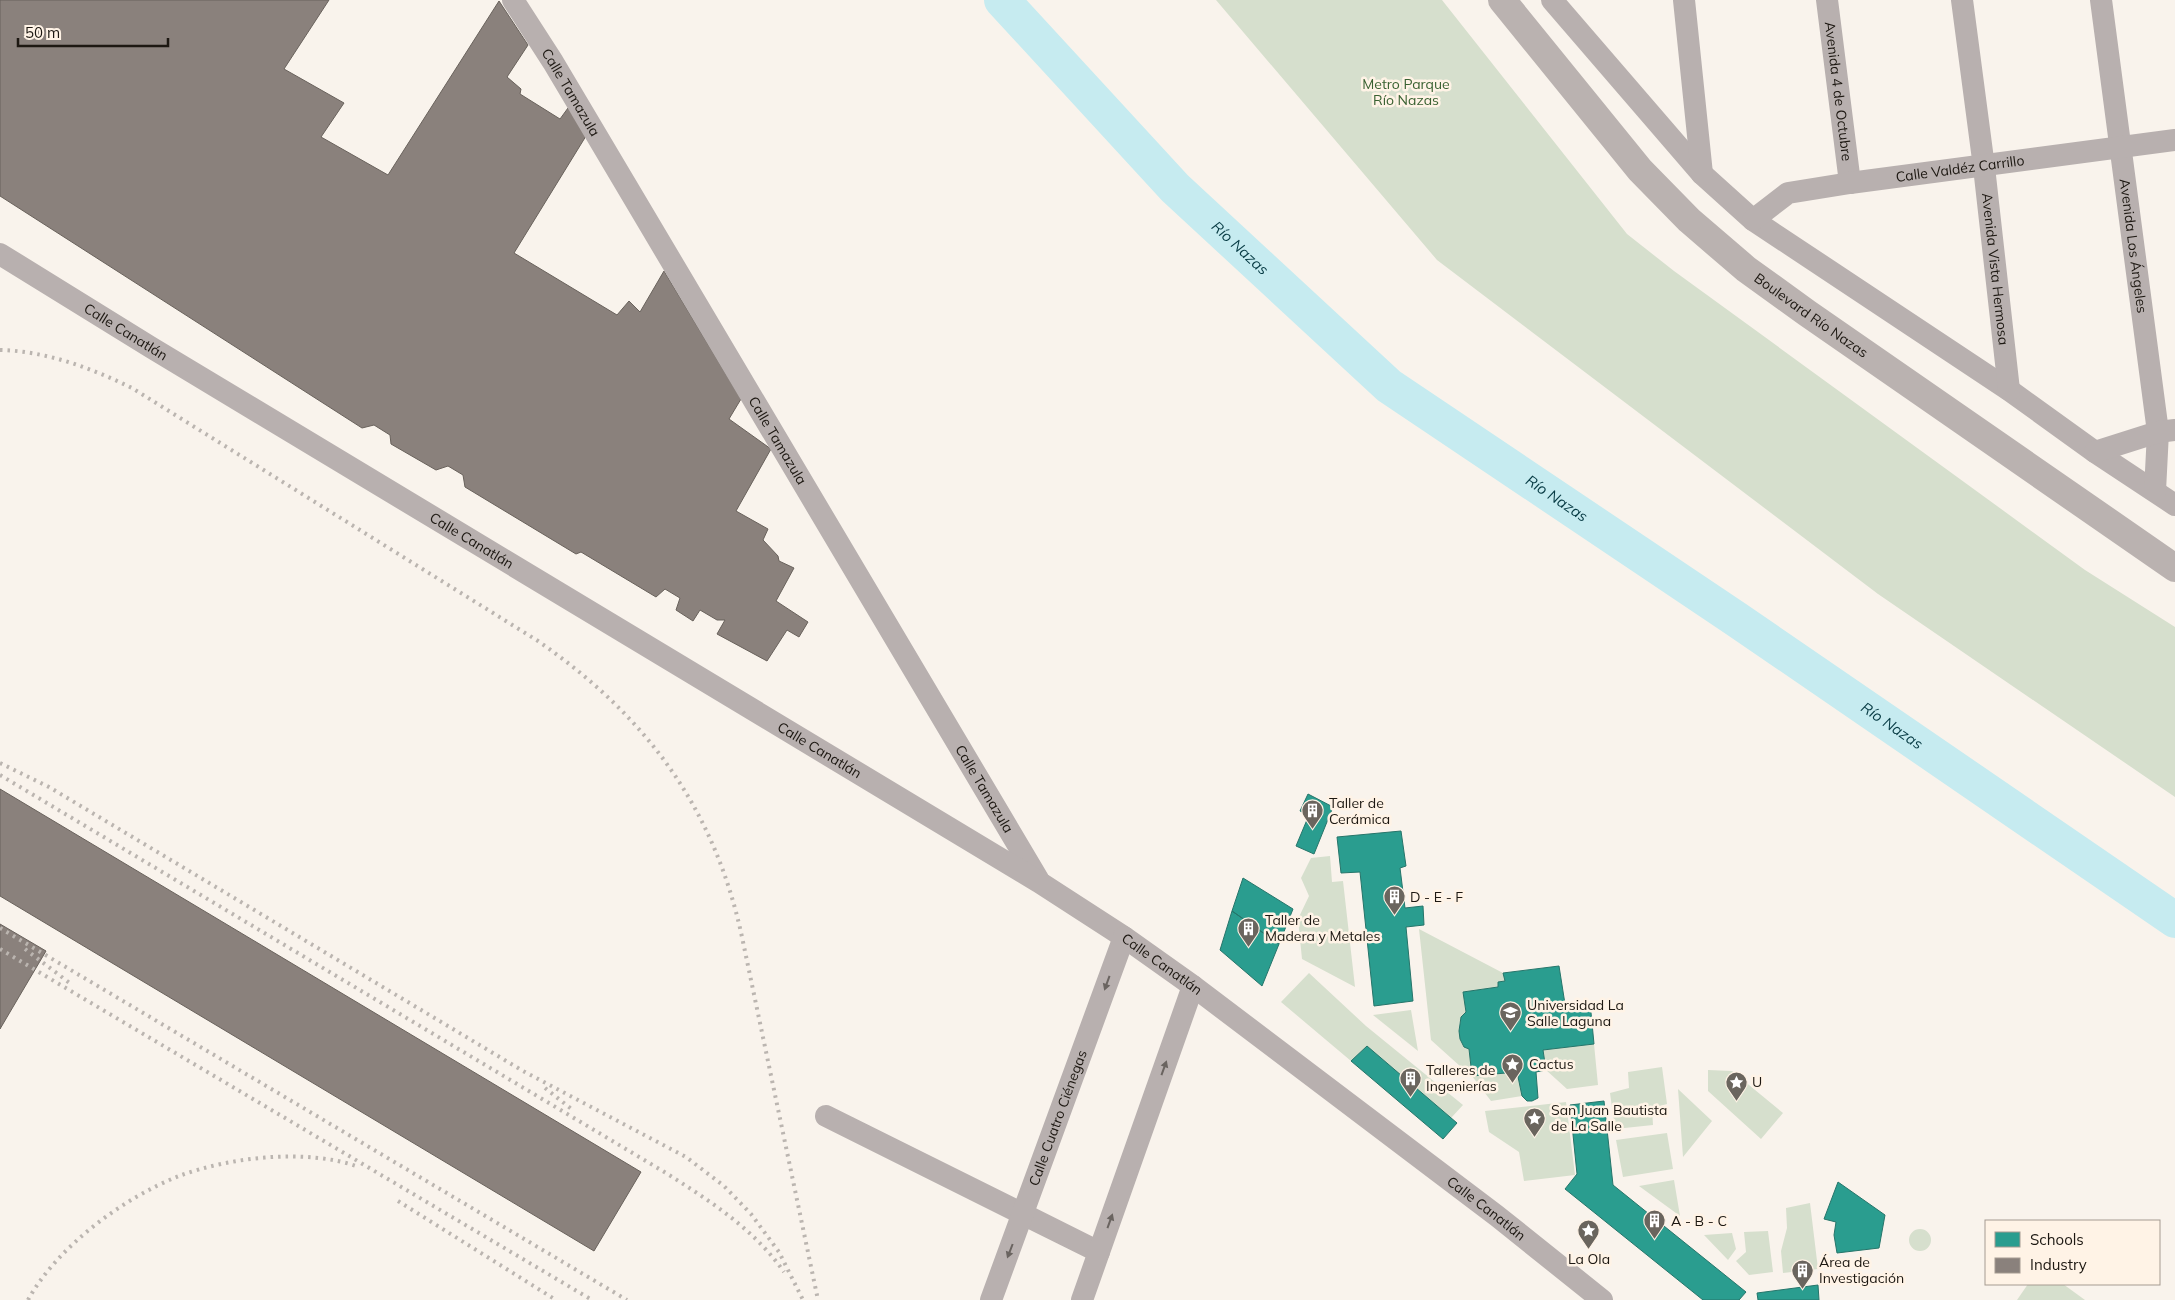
<svg xmlns="http://www.w3.org/2000/svg" width="2175" height="1300" font-family="Mulish,sans-serif">
  <style>
    .green { fill: #d6dfcd }
    .schools { fill: #2a9d8f; stroke: #26756a }
    .industry { fill: #8a817c; stroke: #69625c }
    .lines { fill: none; stroke-linecap: round; stroke-linejoin: round }
    .river { stroke: #c6ebf0; stroke-width: 36 }
    .minor { stroke: #b8b0af; stroke-width: 22 }
    .major { stroke: #bab2b0; stroke-width: 28 }
    .rail { stroke: #bbb5b0; stroke-width: 4; stroke-dasharray: 2.5 5; stroke-linecap: butt }
    .oneway { fill: #6a6460 }
    .labels { text-anchor: middle; stroke-width: 5; stroke-linejoin: round; paint-order: stroke }
    .park-label { font-size: 14px; fill: #396131; stroke: #fff3e6 }
    .street-label { font-size: 14px; fill: #1d1812; stroke: #fff3e6 }
    .poi-label { font-size: 14px; fill: #1d1812; stroke: #fff3e6; text-anchor: start }
    .water-label { font-size: 15px; font-style: italic; fill: #073b44; stroke: #fff3e6 }
  </style>
  <rect width="100%" height="100%" fill="#f9f3ec"/>
  <path class="green" d="M1216,0H1442L1627,234L1674,271L2085,570L2175,627V797L1878,594L1437,260Z
    M1330,856L1332,882L1343,881L1355,987L1302,959L1298,919L1309,896L1301,878L1311,858Z
    M1419,929L1503,973L1505,981L1498,982V987L1463,992L1466,1012C1455,1023 1460,1034 1464,1047L1469,1049L1471,1067H1461L1431,1040Z
    M1309,973L1366,1026L1463,1105L1451,1118L1367,1046L1351,1061L1281,1002Z
    M1411,1010L1418,1051L1373,1015Z
    M1594,1044L1598,1085L1567,1089L1546,1070L1543,1050Z
    M1662,1067L1667,1104L1652,1108L1653,1125L1615,1129L1610,1093L1629,1088L1628,1072Z
    M1708,1070L1732,1071L1783,1113L1761,1139L1708,1091Z
    M1517,1072L1522,1096L1491,1101L1472,1076Z
    M1678,1089L1712,1121L1683,1157Z
    M1566,1102L1575,1175L1524,1181L1519,1152L1489,1132L1485,1111Z
    M1667,1133L1673,1169L1623,1177L1616,1140Z
    M1674,1180L1680,1216L1639,1186Z
    M1810,1203L1818,1269L1783,1273L1781,1251L1787,1228L1786,1208Z
    M1909 1240a11 11 0 1 1 22 0a11 11 0 1 1-22 0Z
    M1768,1231L1773,1272L1749,1275L1736,1261L1746,1252L1744,1232Z
    M1732,1233L1736,1249L1728,1260L1704,1235Z
    M2028,1284H2063L2085,1300H2017Z"/>
  <path class="schools" d="M1308,794L1333,807L1314,854L1296,846L1309,815L1300,811Z
    M1401,831L1406,866L1400,868L1405,908L1423,906L1424,925L1406,927L1413,1001L1374,1006L1360,872L1341,873L1337,837Z
    M1243,878L1293,909L1279,944L1232,911Z
    M1232,911L1279,944L1262,986L1220,950Z
    M1559,966L1565,1004L1590,1002L1594,1044L1543,1050L1546,1070L1536,1072L1538,1098L1532,1101H1527L1522,1096L1517,1072L1472,1076L1469,1049L1464,1047L1460,1039L1459,1031L1461,1017L1466,1012L1463,992L1498,987V982L1505,981L1503,973Z
    M1367,1046L1457,1123L1443,1139L1351,1061Z
    M1604,1101L1613,1185L1746,1292L1739,1300H1703L1565,1189L1577,1174L1570,1105Z
    M1838,1182L1885,1215L1879,1248L1837,1253L1834,1235L1836,1222L1824,1219Z
    M1818,1285L1819,1300H1758L1757,1293Z"/>
  <path class="industry" d="M0,0H329L284,69L344,103L321,137L388,175L499,1L528,45L507,77L521,89L520,94L560,119L568,108L586,136L514,253L617,315L629,301L640,312L664,271L741,399L729,419L771,449L736,511L768,529L763,540L778,556L779,561L794,568L776,601L808,622L799,637L787,630L767,661L717,634L725,620H717L700,610L693,621L676,610L680,598L665,589L656,597L581,552L576,554L465,487L463,475L448,466L436,470L391,444L390,435L374,425L362,428L0,196Z
    M0,789L641,1172L594,1251L0,896Z
    M0,924L46,951L0,1029Z"/>
  <g class="lines">
    <path class="river" id="s1" d="M1002,0L1175,188L1389,386L1736,619L2175,920"/>
    <g class="minor">
      <path id="s2" d="M513,0L553,62L1038,879"/>
      <path d="M1552,0L1702,174L1753,220L2009,390L2095,452L2175,505"/>
      <path d="M1684,0L1702,174"/>
      <path id="s3" d="M1827,0L1850,183"/>
      <path id="s4" d="M1962,0L1984,167L2009,390"/>
      <path id="s5" d="M2101,0L2158,432L2155,491"/>
      <path id="s6" d="M1753,220L1788,193L1850,183L2175,140"/>
      <path id="s7" d="M0,254L152,348L1039,882L1124,937L1193,986L1497,1216L1602,1300"/>
      <path d="M2095,452L2158,432L2175,430"/>
      <path d="M826,1116L1099,1252"/>
      <path id="s8" d="M991,1300L1124,937"/>
      <path d="M1082,1300L1193,986"/>
    </g>
    <path class="major" id="s9" d="M1502,0L1640,170L1689,220L1746,269L1807,313L2175,568"/>
    <path class="rail" d="M0,350C46,351 91,368 132,388L538,641C646,716 714,807 742,937L818,1300
      M0,763L49,787L523,1071L686,1157L724,1186L751,1214L779,1252L803,1300
      M0,775L666,1173C710,1201 754,1229 784,1272
      M0,928L627,1300
      M0,949L592,1300
      M25,949L71,984
      M545,1088L574,1111
      M398,1201L556,1300
      M28,1300C57,1247 123,1198 179,1176C230,1157 307,1148 359,1167"/>
  </g>
  <defs><path id="oneway-solid" d="M-6-.8H1V-3.2L6.5 0L1 3.2V.8H-6Z" transform="scale(1.25)"/></defs>
  <g class="oneway">
    <use href="#oneway-solid" transform="translate(1107 983) rotate(110)"/>
    <use href="#oneway-solid" transform="translate(1164 1068) rotate(-70)"/>
    <use href="#oneway-solid" transform="translate(1110 1221) rotate(-70)"/>
    <use href="#oneway-solid" transform="translate(1010 1251) rotate(111)"/>
  </g>
  <defs>
    <symbol id="building-pin" viewBox="-11 -11 22 30"><path d="M0 17L-7.5 6A9.5 9.5 0 1 1 7.5 6Z" fill="#6a655e" stroke="#fff3e6"/><path d="M-4-6H4V6H1V3H-1V6H-4ZM-2.5-4.3h1.7v1.8h-1.7ZM.8-4.3h1.7v1.8H.8ZM-2.5-1h1.7V.8h-1.7ZM.8-1h1.7V.8H.8Z" fill="#fff"/></symbol>
    <symbol id="university-pin" viewBox="-11 -11 22 30"><path d="M0 17L-7.5 6A9.5 9.5 0 1 1 7.5 6Z" fill="#6a655e" stroke="#fff3e6"/><path d="M0-5L7-2L0 1L-7-2ZM-4 1L0 2.5L4 1V4Q0 6-4 4Z" fill="#fff"/></symbol>
    <symbol id="sight-pin" viewBox="-11 -11 22 30"><path d="M0 17L-7.5 6A9.5 9.5 0 1 1 7.5 6Z" fill="#6a655e" stroke="#fff3e6"/><path d="M0-6L1.8-2.2L6-1.7L2.9 1.2L3.7 5.4L0 3.3L-3.7 5.4L-2.9 1.2L-6-1.7L-1.8-2.2Z" fill="#fff"/></symbol>
  </defs>
  <g fill-rule="evenodd">
    <use href="#building-pin" x="1300" y="798" width="25" height="34"/>
    <use href="#building-pin" x="1382" y="884" width="25" height="34"/>
    <use href="#building-pin" x="1236" y="916" width="25" height="34"/>
    <use href="#university-pin" x="1498" y="1000" width="25" height="34"/>
    <use href="#sight-pin" x="1500" y="1052" width="25" height="34"/>
    <use href="#building-pin" x="1398" y="1066" width="25" height="34"/>
    <use href="#sight-pin" x="1724" y="1070" width="25" height="34"/>
    <use href="#sight-pin" x="1522" y="1106" width="25" height="34"/>
    <use href="#building-pin" x="1642" y="1208" width="25" height="34"/>
    <use href="#sight-pin" x="1576" y="1218" width="25" height="34"/>
    <use href="#building-pin" x="1790" y="1258" width="25" height="34"/>
  </g>
  <g class="labels">
    <g class="park-label">
      <text x="1406" y="89">Metro Parque<tspan x="1406" dy="16">Río Nazas</tspan></text>
    </g>
    <g class="street-label">
      <text dy="5" stroke="none"><textPath href="#s3" startOffset="92">Avenida 4 de Octubre</textPath></text>
      <text dy="5" stroke="none"><textPath href="#s2" startOffset="109">Calle Tamazula</textPath></text>
      <text dy="5" stroke="none"><textPath href="#s6" startOffset="218">Calle Valdéz Carrillo</textPath></text>
      <text dy="5" stroke="none"><textPath href="#s5" startOffset="248">Avenida Los Ángeles</textPath></text>
      <text dy="5" stroke="none"><textPath href="#s4" startOffset="271">Avenida Vista Hermosa</textPath></text>
      <text dy="5" stroke="none"><textPath href="#s9" startOffset="444">Boulevard Río Nazas</textPath></text>
      <text dy="5" stroke="none"><textPath href="#s7" startOffset="148">Calle Canatlán</textPath></text>
      <text dy="5" stroke="none"><textPath href="#s2" startOffset="514">Calle Tamazula</textPath></text>
      <text dy="5" stroke="none"><textPath href="#s7" startOffset="552">Calle Canatlán</textPath></text>
      <text dy="5" stroke="none"><textPath href="#s7" startOffset="958">Calle Canatlán</textPath></text>
      <text dy="5" stroke="none"><textPath href="#s2" startOffset="919">Calle Tamazula</textPath></text>
      <text dy="5" stroke="none"><textPath href="#s7" startOffset="1362">Calle Canatlán</textPath></text>
      <text dy="5" stroke="none"><textPath href="#s8" startOffset="194">Calle Cuatro Ciénegas</textPath></text>
      <text dy="5" stroke="none"><textPath href="#s7" startOffset="1768">Calle Canatlán</textPath></text>
    </g>
    <g class="poi-label">
      <text x="1329" y="808">Taller de<tspan x="1329" dy="16">Cerámica</tspan></text>
      <text x="1410" y="902">D - E - F</text>
      <text x="1265" y="925">Taller de<tspan x="1265" dy="16">Madera y Metales</tspan></text>
      <text x="1527" y="1010">Universidad La<tspan x="1527" dy="16">Salle Laguna</tspan></text>
      <text x="1529" y="1069">Cactus</text>
      <text x="1426" y="1075">Talleres de<tspan x="1426" dy="16">Ingenierías</tspan></text>
      <text x="1752" y="1087">U</text>
      <text x="1551" y="1115">San Juan Bautista<tspan x="1551" dy="16">de La Salle</tspan></text>
      <text x="1671" y="1226">A - B - C</text>
      <text x="1589" y="1264" text-anchor="middle">La Ola</text>
      <text x="1819" y="1267">Área de<tspan x="1819" dy="16">Investigación</tspan></text>
    </g>
    <g class="water-label">
      <text dy="5" stroke="none"><textPath href="#s1" startOffset="344">Río Nazas</textPath></text>
      <text dy="5" stroke="none"><textPath href="#s1" startOffset="749">Río Nazas</textPath></text>
      <text dy="5" stroke="none"><textPath href="#s1" startOffset="1154">Río Nazas</textPath></text>
    </g>
  </g>
  <rect x="1985" y="1220" width="175" height="65" fill="#fff3e6" stroke="#a59b91"/>
  <rect x="1995" y="1232" width="25" height="15" fill="#2a9d8f" stroke="#a59b91"/>
  <text x="2030" y="1245" font-size="15" fill="#1d1812">Schools</text>
  <rect x="1995" y="1258" width="25" height="15" fill="#8a817c" stroke="#a59b91"/>
  <text x="2030" y="1270" font-size="15" fill="#1d1812">Industry</text>
  <path d="M18 38v8h150v-8" fill="none" stroke="#1d1812" stroke-width="2.5"/>
  <text x="25" y="38" font-size="15" fill="#1d1812" stroke="#fff3e6" stroke-width="4" paint-order="stroke">50 m</text>
</svg>
